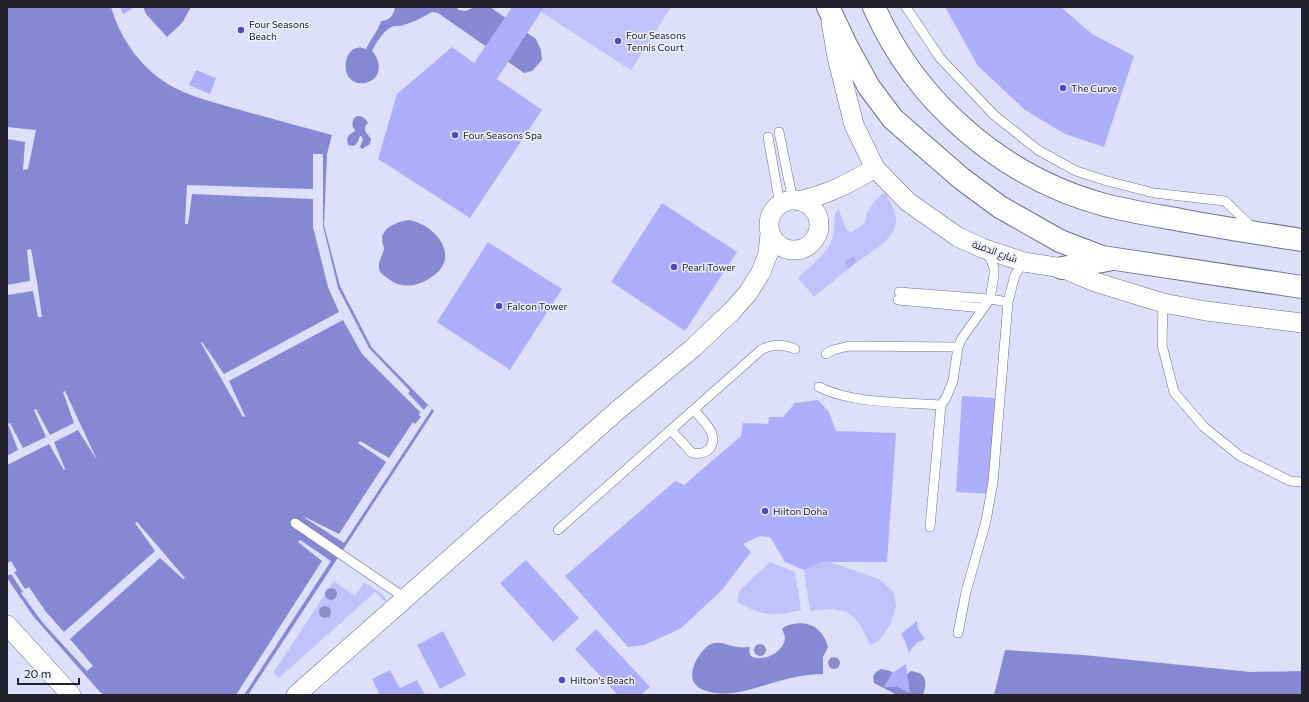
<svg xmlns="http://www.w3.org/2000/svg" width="1309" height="702" font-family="Commissioner,Cairo,sans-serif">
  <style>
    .green { fill: #bfc2fb }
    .water { fill: #8788d3 }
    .pier { fill: #dee0fb }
    .building { fill: #adaffd }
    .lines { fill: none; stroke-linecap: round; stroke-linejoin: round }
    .lane-casing { stroke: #6f718e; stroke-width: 10 }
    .street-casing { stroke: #6f718e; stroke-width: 20 }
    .secondary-casing { stroke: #6f718e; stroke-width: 24 }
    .lane { stroke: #fff; stroke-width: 9 }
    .street { stroke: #fff; stroke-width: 19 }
    .secondary { stroke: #fff; stroke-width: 22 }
    .tree { fill: #8f8cca }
    .poi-dot { fill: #5447bf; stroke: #eeeffc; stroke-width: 1.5 }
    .labels { text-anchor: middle; stroke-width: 3; stroke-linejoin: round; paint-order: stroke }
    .poi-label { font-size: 10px; fill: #232330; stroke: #eeeffc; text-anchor: start }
    .street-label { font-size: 10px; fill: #232330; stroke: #eeeffc }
  </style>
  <rect width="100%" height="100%" fill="#dee0fb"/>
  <path class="green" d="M544,7H671L631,70L541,12Z
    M882,194H886C890,201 894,208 896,217C899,237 871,252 857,262L852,256L844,262L848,269L814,297L798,278C810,266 829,253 833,236C836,226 832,217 838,208L846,229L850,233L865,223C865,210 874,203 882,194Z
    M770,562L795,572L801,610C772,617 763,616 737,602L739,591Z
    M822,562H830L879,579L894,592L896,607L890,625L879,641L870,645C856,611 845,606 810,611L804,570Z
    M334,581L355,596L364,582L382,594L386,599L385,602L375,592L279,678L273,673Z"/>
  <path class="water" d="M7,7H111C121,41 143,71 175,88C196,99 221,104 244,111C273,119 303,127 332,135L327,154L324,225L340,286L372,348L434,411L248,695H104L100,692L33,616L7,578Z
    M143,7H191L182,23L167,37L146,14Z
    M395,7H456L459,10L466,11L474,7H490L536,39L541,50L542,60L532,71L524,73L438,13L432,12C422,18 411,23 400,26C398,26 396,26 394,26C384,29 376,43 372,51C382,61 382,80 365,83C336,88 342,38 366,49C370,39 378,32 381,21C389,21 394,15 395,7Z
    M358,116C363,116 366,119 368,123L366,125C363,133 368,133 371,139L370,144L362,149L360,147L363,139L361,136H360L358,142L354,146L348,145L347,139L349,135L355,131L354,128H353C352,122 352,118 358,116Z
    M410,220C436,226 461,256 433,276C418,287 401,290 386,277C382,274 379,272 379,268C378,260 384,253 384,248C383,245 382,242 382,239C383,226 400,221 410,220Z
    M801,623C816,624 824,633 828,647L823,657V674C803,674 785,679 766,685C749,690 733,695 715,693C709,692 700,690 696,685C685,675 700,649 711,644C720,640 729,646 738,647C742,648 746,647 750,647L749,651L751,656C763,663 784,652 785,638C785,635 783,632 782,629C787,624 794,624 801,623Z
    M1005,650L1083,655L1251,672L1302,671V695H994Z
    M881,669L890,671L903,678L911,671C928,673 927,683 923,695H897L874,683C872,675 874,673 881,669Z"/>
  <path class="pier" d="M7,127L36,130L28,169L23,170L25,142L7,139Z
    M313,154H323V226L338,288L369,348L410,391L408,393L424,410L428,405L432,409L344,543L305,518V517L339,534L386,462L358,443L360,441L389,458L413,422L415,424L421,417L419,415L420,412L362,354L343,320L229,381L245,416L243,417L201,343L202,342L224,374L339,312L328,287L313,227V199L192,194L188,224H185L187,185L313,189Z
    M31,249L37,282L42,317H38L33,291L7,295V285L30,281L27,250Z
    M65,391L97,460L78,430L54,442L65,469L64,470L49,444L7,465V456L18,450L8,424L10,423L23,448L46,437L34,410L36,409L50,435L74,423L63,392Z
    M137,522L185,578L183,579L160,558L70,639L93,666L87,671L43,623L21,593L23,592L11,574L7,576V561L8,563L11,561L17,571L14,572L25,589L29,587L46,612L64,632L155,551L135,523Z
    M300,540L331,561L244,695H236L322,561L298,542Z"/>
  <path class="building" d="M120,7H131L132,9L123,14Z
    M512,7H544L497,79L542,110L470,218L378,159L397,94L452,47L474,63Z
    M945,7H1061L1092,34L1134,56L1104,147L1065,134L1025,110L978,66Z
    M196,70L216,78L210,94L189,85Z
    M662,203L737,252L685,331L611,282Z
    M488,242L562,289L510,370L437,322Z
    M853,256L857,262L848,269L844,262Z
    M962,396L996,398L990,494L956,492Z
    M818,400L829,412L836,431L896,433L887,562H822L804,570L785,562L770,537L760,536L743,544L751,552L722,590L680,629L644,645L628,647L565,576L675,481L684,485L741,436L743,423L768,424L769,417H783L795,403Z
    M526,560L579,618L553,642L500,583Z
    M917,621L918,629L925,639L918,642L912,648L909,653L905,641L901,634Z
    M596,629L650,687L641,695H618L575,649Z
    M443,631L466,675L440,689L417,645Z
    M906,664L910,693L897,687H884L892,673Z
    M390,670L400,688L417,680L425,695H380L372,679Z"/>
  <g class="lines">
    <defs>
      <path id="lane" d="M906,7L940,58L994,115L1038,150L1076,171L1107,181L1154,193L1225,201L1254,229
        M779,132L793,201
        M768,137L780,205
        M899,292L990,299L1008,302
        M898,300L983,308
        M1163,303L1162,345L1174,392L1204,427L1240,456L1290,481L1302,482
        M826,354L833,350L849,346L958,347
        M819,387C853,404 902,402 941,405
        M671,430L692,453C699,454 706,454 710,448C720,434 702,420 694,410
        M295,523L405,598
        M930,527L941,405L946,398L953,381L958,347L962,338L990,299L994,275V268L991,260L985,251
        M558,530L762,349C774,344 783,344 795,349
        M958,633L966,592L986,521L993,482L1008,302L1015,275L1024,262"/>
      <path id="street" d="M831,22L837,57L854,125L875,168L908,202L958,237L982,248L1024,262L1062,268L1095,282L1163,303L1206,311L1302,323
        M769 225a25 25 0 1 1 50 0a25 25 0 1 1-50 0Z
        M799,201C829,194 848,184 875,168
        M7,625L71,695
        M296,695L618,410L693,348L732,311L748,293L761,272L768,254L770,234"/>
      <path id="secondary" d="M828,7L846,45L869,87L893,119L962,179L1000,207L1060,241L1102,257L1302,287
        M874,7C916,103 1004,178 1105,205C1132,212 1159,216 1186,221C1224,228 1263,234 1302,240
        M1062,268L1108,260"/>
    </defs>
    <use href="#lane" class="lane-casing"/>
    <use href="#street" class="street-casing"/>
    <use href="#secondary" class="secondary-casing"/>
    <use href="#lane" class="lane"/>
    <use href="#street" class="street"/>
    <use href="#secondary" class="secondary"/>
  </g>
  <g class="tree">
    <circle cx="331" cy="594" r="6"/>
    <circle cx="325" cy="612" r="6"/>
    <circle cx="760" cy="650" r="6"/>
    <circle cx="834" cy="663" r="6"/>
  </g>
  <g class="poi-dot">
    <circle cx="241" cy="30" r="4"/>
    <circle cx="618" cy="41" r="4"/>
    <circle cx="1063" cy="88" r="4"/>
    <circle cx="455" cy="135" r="4"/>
    <circle cx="674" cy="267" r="4"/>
    <circle cx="499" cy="306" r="4"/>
    <circle cx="765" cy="511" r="4"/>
    <circle cx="562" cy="680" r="4"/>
  </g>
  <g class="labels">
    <g class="poi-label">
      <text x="249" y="28">Four Seasons<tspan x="249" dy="12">Beach</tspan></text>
      <text x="626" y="39">Four Seasons<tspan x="626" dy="12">Tennis Court</tspan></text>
      <text x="1071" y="92">The Curve</text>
      <text x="463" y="139">Four Seasons Spa</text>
      <text x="682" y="271">Pearl Tower</text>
      <text x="507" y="310">Falcon Tower</text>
      <text x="773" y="515">Hilton Doha</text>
      <text x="570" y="684">Hilton's Beach</text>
    </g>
    <g class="street-label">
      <text transform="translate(995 251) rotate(20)" y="4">شارع الدفنة</text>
    </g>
  </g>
  <rect width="1309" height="702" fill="none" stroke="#232330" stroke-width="16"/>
  <path d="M18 678v6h61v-6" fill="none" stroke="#232330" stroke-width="2"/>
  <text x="24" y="678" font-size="12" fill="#232330" stroke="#eeeffc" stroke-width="3" paint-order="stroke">20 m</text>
</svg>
